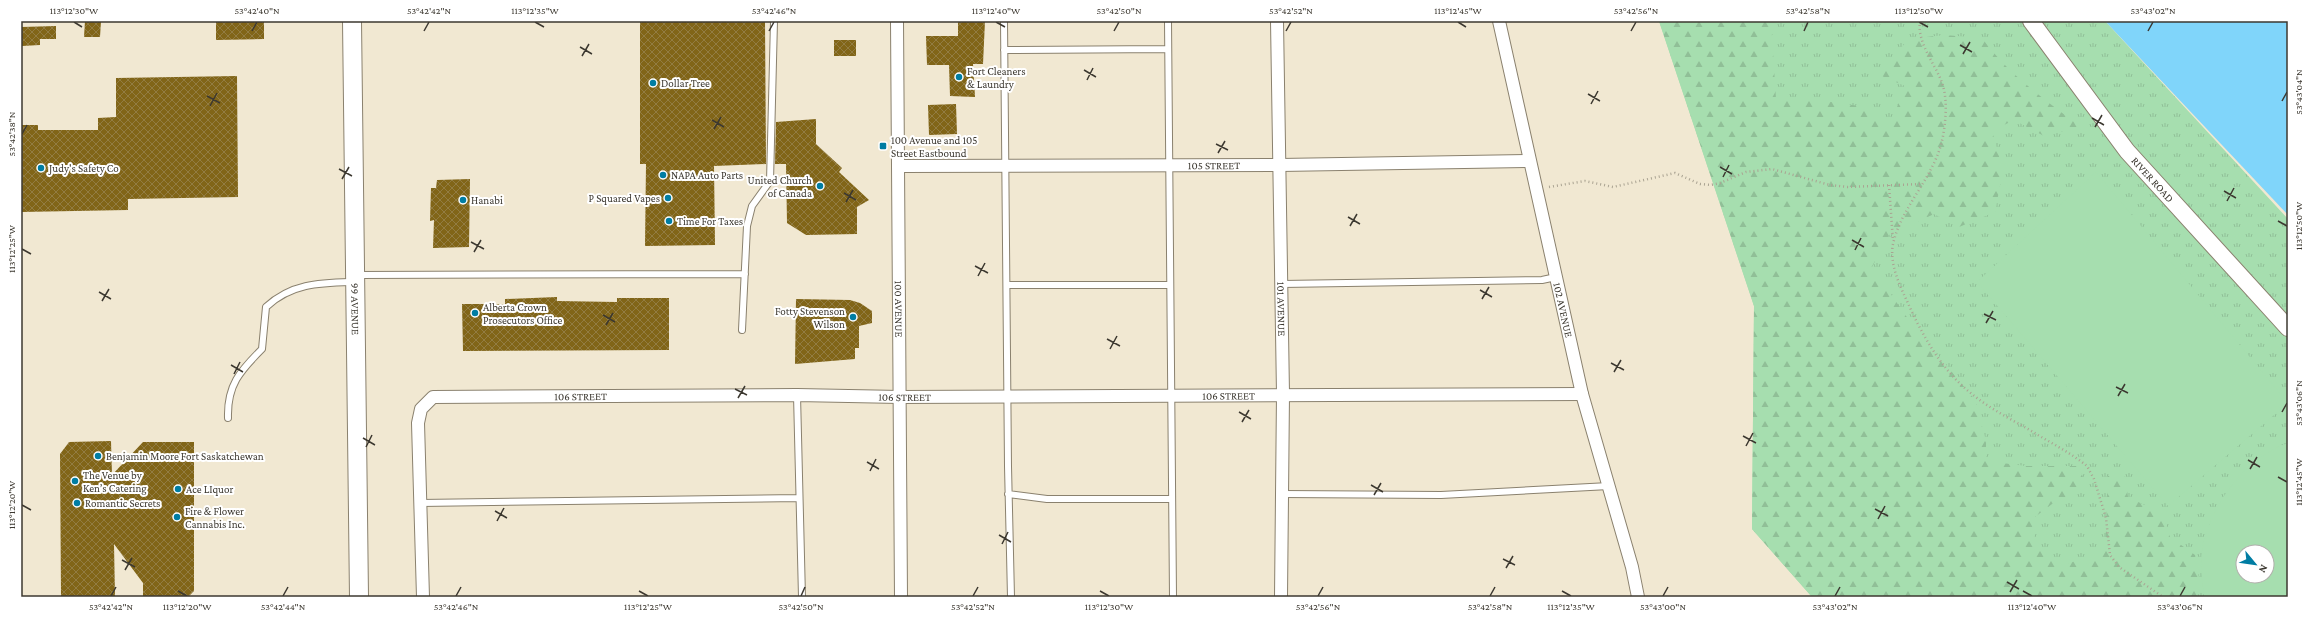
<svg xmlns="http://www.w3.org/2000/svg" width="2309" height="618" font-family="'Crimson Pro',serif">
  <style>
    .grass { fill: url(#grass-tufts); fill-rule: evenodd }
    .forest { fill: url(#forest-firs) }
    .pitch { fill: #a6deaf; fill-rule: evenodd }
    .water { fill: #80d5fa }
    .building { fill: url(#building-cross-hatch) }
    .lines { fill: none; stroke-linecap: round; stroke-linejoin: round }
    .service-casing { stroke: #8a816e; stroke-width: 8 }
    .minor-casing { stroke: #8a816e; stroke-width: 14 }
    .tertiary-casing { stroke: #8a816e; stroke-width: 18 }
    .secondary-casing { stroke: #8a816e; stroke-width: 20 }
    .path { stroke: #aaa392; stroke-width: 2.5; stroke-dasharray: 1 3; stroke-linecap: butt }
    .service { stroke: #fff; stroke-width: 6 }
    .minor { stroke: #fff; stroke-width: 12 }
    .tertiary { stroke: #fff; stroke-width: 16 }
    .secondary { stroke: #fff; stroke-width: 18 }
    .ticks { fill: none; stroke: #3c3830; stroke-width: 1.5 }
    .poi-dot { fill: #007da3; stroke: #fff; stroke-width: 1.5 }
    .labels { text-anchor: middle; stroke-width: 4; stroke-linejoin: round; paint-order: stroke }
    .poi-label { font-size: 11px; fill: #3c3830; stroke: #fff; text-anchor: start }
    .street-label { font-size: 11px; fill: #3c3830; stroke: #fff }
    .neatline { fill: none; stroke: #3c3830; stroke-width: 1.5 }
    .ticks-label { font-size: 10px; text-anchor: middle; fill: #3c3830 }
  </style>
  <defs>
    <pattern id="grass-tufts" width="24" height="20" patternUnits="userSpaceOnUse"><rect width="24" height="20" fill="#a6deaf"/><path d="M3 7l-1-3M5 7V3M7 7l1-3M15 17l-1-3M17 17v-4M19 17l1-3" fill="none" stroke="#90bf97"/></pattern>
    <pattern id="forest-firs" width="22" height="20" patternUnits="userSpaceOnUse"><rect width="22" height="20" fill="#a6deaf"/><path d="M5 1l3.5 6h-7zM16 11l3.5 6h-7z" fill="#90bf97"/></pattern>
    <pattern id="building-cross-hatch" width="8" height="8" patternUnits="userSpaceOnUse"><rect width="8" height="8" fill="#816518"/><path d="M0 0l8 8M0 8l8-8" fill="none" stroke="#927c42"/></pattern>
  </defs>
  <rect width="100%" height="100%" fill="#f1e8d2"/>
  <path class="grass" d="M1659,21H2105L2288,219V597H1812L1752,529L1754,306ZM2243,552H2267V576H2243Z"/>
  <path class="forest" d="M1659,21H1771L1776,99H1811L1859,106L1891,123L1905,86L1877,74L1909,39L1944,35L1982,38C2008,74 2045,100 2081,127L2044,136L2014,120L1992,131L2003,170L1995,212L1959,227L1934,214L1889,235L1872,267L1906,316L1975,400L1986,441V461L2026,466H2080L2085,487L2052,504L2031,520L2037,547L2065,564L2105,553L2108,476L2124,469L2128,497L2163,514L2170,537L2195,555L2200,584L2197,597H1812L1752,529L1754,306Z"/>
  <path class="pitch" d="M2096,172L2288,403L2168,506L1977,282Z
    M2288,443V597H2204C2203,586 2201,574 2201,563C2202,516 2242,458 2288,443ZM2243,552H2267V576H2243Z"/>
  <path class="water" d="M2105,21H2288V215Z"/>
  <path class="building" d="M85,21H101L100,37H84Z
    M216,21H264V39L216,40Z
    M640,21H765L766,164L714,166L715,245L645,246L646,164H640Z
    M958,21H985L983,64H973L975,97L950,96L949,65H927L926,36H958Z
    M56,26V39H40V45L22,46L21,27Z
    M834,40H856V56H834Z
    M237,76L238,197L128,199V210L21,212V125H38V130H98V118L116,117V78Z
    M956,104L957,134L929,135L928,105Z
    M816,119V144L842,168L839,172L869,200L857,207V234L806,235L787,223L786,164H775L776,122Z
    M470,179L469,247L433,248L434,220L430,221L431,188H436L437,180Z
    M557,297V301L617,302V298H669V350L463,351L462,304H505V299Z
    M796,299L850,300L860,303L872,311V323L859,326V348H855V359L795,364Z
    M111,441L112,475L143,442H194V591L188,597H143V583L114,544L115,597H61L60,454L69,442Z"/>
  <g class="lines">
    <defs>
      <path id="service" d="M1004,21L1008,466L1011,597
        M1168,21L1173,597
        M1004,50L1168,49
        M357,275L745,274
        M1282,284L1542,280L1556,277
        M1007,285H1170
        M742,330L747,226L752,206L770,181L774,21
        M797,395L802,597
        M228,418C227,385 240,371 262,349L266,307C292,283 320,283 354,282
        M1008,494L1047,499H1172
        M1282,494L1441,495L1609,486
        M420,503L799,498"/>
      <g id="minor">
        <path id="s1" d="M897,21L901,597"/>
        <path id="s2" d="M1277,21L1283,394L1281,597"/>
        <path id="s3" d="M1499,21L1582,394L1632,567L1638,597"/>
        <path id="s4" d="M898,166L1280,165L1529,161"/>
        <path id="s5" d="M423,597L418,423L421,409L433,397L797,395L900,397L1582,394"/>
      </g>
      <g id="tertiary">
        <path id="s6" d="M2031,21L2127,151L2288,328"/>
      </g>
      <g id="secondary">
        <path id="s7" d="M352,21L359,597"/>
      </g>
    </defs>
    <use href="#service" class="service-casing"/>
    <use href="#minor" class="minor-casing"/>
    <use href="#tertiary" class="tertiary-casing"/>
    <use href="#secondary" class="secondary-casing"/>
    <path class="path" d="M1920,21C1917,42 1933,61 1941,80C1948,97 1946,119 1943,136C1936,175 1904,203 1894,240C1888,260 1898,282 1907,301C1922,335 1942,371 1972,394C1990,409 2013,420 2033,432C2051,443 2071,453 2087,466L2094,479L2106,518L2110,555L2119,567L2163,597
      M1889,185L1893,241
      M1549,187L1585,181L1613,187L1675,173L1700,184L1711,185L1720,183L1746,172L1772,169L1830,185L1848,187L1921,184"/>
    <use href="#service" class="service"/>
    <use href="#minor" class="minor"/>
    <use href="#tertiary" class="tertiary"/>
    <use href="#secondary" class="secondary"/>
  </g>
  <path class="ticks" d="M74,22L82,27M535,22L544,27M996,22L1005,27M1458,22L1466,27M1919,22L1928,27M252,31L257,22M424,31L429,22M769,31L774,22M1114,31L1119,22M1286,31L1291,22M1631,31L1636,22M1804,31L1808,22M2148,31L2153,22M1960,45L1972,52M580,47L592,54M1963,54L1970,42M582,56L589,44M1084,70L1096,77M1087,80L1093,68M1588,94L1600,101M207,96L220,103M2282,101L2287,92M1591,104L1598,91M210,106L217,93M2092,118L2104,125M712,120L724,127M2095,127L2102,115M714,129L721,117M22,134L27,125M1216,144L1228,150M1218,153L1225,141M1720,167L1732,174M339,169L352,176M1723,177L1729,165M342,179L349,167M2224,191L2236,198M844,193L856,200M2227,201L2234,188M846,202L853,190M1348,217L1360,224M2278,221L2287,226M1350,226L1357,214M1852,240L1864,247M471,242L484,249M22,249L31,254M1855,250L1861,238M474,252L481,240M975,266L988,273M978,276L985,263M1480,290L1492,297M99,292L111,299M1482,299L1489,287M102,301L109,289M1984,314L1996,320M603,315L615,322M1986,323L1993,311M606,325L613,313M1107,339L1120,346M1110,349L1117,336M1611,363L1624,370M231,365L243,372M1614,372L1621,360M234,374L240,362M2116,387L2128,393M735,389L747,395M2118,396L2125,384M738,398L745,386M1239,412L1251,419M2282,412L2287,403M1242,422L1249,410M1743,436L1756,443M363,438L375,445M1746,446L1753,433M366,447L372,435M2248,460L2260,467M867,462L879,469M2250,469L2257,457M870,471L876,459M2278,477L2287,482M1371,485L1383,492M1374,495L1381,483M22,505L31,510M1875,509L1888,516M495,511L507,518M1878,519L1885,506M497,521L504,508M999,535L1011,542M1002,544L1008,532M1503,559L1515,565M122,560L135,567M1506,568L1513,556M125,570L132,558M2007,582L2019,589M178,591L187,596M639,591L648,596M1100,591L1109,596M1562,591L1571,596M2023,591L2032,596M2010,592L2017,580M111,596L116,587M283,596L288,587M456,596L461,587M801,596L805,587M973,596L978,587M1318,596L1323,587M1490,596L1495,587M1663,596L1668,587M1835,596L1840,587M2180,596L2185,587"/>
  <g class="poi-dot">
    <circle cx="959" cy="77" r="4"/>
    <circle cx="653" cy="83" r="4"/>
    <rect x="879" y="142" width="8" height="8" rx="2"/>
    <circle cx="41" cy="168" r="4"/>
    <circle cx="663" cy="175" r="4"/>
    <circle cx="820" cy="186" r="4"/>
    <circle cx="668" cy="198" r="4"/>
    <circle cx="463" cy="200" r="4"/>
    <circle cx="669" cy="221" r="4"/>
    <circle cx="475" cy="313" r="4"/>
    <circle cx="853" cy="317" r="4"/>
    <circle cx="98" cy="456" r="4"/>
    <circle cx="75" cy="481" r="4"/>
    <circle cx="178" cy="489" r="4"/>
    <circle cx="77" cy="503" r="4"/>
    <circle cx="177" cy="517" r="4"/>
  </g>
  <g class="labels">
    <g class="poi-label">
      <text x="967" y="75">Fort Cleaners<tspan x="967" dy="13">&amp; Laundry</tspan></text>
      <text x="661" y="87">Dollar Tree</text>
      <text x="891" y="144">100 Avenue and 105<tspan x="891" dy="13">Street Eastbound</tspan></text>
      <text x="49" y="172">Judy's Safety Co</text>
      <text x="671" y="179">NAPA Auto Parts</text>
      <text x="812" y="184" text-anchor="end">United Church<tspan x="812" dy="13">of Canada</tspan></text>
      <text x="660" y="202" text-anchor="end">P Squared Vapes</text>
      <text x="471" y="204">Hanabi</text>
      <text x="677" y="225">Time For Taxes</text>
      <text x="483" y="311">Alberta Crown<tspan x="483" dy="13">Prosecutors Office</tspan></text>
      <text x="845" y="315" text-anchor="end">Fotty Stevenson<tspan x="845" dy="13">Wilson</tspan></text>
      <text x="106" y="460">Benjamin Moore Fort Saskatchewan</text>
      <text x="83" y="479">The Venue by<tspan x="83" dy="13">Ken’s Catering</tspan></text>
      <text x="186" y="493">Ace LIquor</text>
      <text x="85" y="507">Romantic Secrets</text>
      <text x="185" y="515">Fire &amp; Flower<tspan x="185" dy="13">Cannabis Inc.</tspan></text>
    </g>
    <g class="street-label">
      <text dy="4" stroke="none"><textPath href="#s4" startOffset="316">105 STREET</textPath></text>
      <text dy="4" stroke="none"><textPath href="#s6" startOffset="200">RIVER ROAD</textPath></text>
      <text dy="4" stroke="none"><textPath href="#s7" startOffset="288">99 AVENUE</textPath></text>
      <text dy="4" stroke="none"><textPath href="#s1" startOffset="288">100 AVENUE</textPath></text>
      <text dy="4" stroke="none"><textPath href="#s2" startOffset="288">101 AVENUE</textPath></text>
      <text dy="4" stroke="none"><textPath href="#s3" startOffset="296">102 AVENUE</textPath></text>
      <text dy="4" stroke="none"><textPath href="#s5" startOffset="1001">106 STREET</textPath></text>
      <text dy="4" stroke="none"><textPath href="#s5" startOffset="353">106 STREET</textPath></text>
      <text dy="4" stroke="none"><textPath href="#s5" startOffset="677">106 STREET</textPath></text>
    </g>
  </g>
  <rect width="2309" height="618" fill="none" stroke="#ffffff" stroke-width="44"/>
  <g transform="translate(2255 564) rotate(119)"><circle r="19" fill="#ffffff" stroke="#b1afac"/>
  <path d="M0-3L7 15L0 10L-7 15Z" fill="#007da3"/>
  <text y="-6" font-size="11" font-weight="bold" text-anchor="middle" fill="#3c3830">N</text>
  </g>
  <rect x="22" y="22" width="2265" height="574" class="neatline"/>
  <g class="ticks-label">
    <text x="74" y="14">113°12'30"W</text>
    <text x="257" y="14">53°42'40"N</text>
    <text x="429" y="14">53°42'42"N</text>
    <text x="535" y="14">113°12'35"W</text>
    <text x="774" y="14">53°42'46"N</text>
    <text x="996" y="14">113°12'40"W</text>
    <text x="1119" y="14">53°42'50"N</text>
    <text x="1291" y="14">53°42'52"N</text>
    <text x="1458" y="14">113°12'45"W</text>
    <text x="1636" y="14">53°42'56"N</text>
    <text x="1808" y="14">53°42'58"N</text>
    <text x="1919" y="14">113°12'50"W</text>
    <text x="2153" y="14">53°43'02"N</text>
    <text transform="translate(2298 92) rotate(-90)" y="4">53°43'04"N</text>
    <text transform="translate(11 134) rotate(-90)" y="4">53°42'38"N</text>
    <text transform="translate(2298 226) rotate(-90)" y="4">113°12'50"W</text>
    <text transform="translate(11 249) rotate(-90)" y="4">113°12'25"W</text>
    <text transform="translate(2298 403) rotate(-90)" y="4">53°43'06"N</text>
    <text transform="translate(2298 482) rotate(-90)" y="4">113°12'45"W</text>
    <text transform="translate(11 505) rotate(-90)" y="4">113°12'20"W</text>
    <text x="111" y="610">53°42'42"N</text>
    <text x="187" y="610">113°12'20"W</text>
    <text x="283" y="610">53°42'44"N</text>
    <text x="456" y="610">53°42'46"N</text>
    <text x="648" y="610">113°12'25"W</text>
    <text x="801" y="610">53°42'50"N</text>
    <text x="973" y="610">53°42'52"N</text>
    <text x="1109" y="610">113°12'30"W</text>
    <text x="1318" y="610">53°42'56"N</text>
    <text x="1490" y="610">53°42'58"N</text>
    <text x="1571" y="610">113°12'35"W</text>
    <text x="1663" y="610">53°43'00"N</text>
    <text x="1835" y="610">53°43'02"N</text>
    <text x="2032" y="610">113°12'40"W</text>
    <text x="2180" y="610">53°43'06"N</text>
  </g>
</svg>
